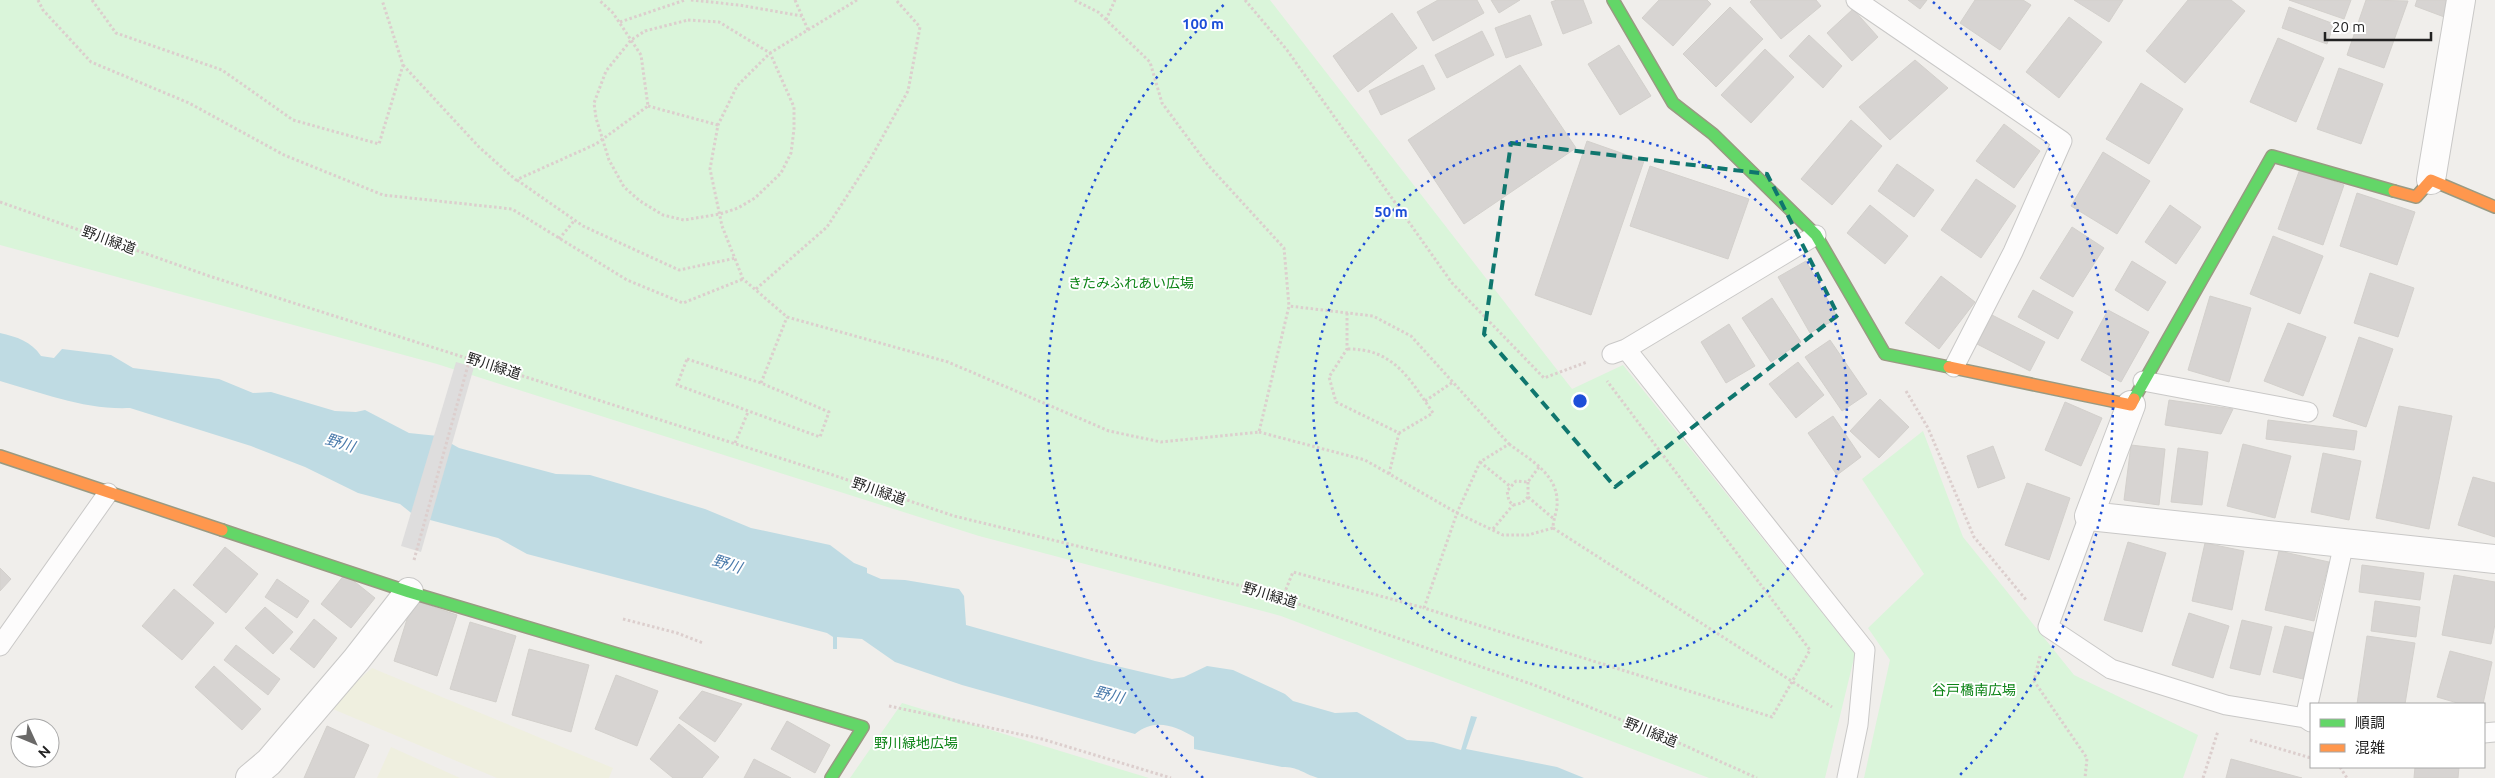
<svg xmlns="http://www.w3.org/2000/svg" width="2495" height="778" font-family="Ubuntu,'Noto Sans JP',sans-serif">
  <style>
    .farmland { fill: #efefdf }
    .park { fill: #daf5da }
    .water { fill: #bfdbe3 }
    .pier { fill: #dedddd }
    .building { fill: #d7d4d2; stroke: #d3d0cc }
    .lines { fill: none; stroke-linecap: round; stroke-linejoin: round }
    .lane-casing { stroke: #c9c8c7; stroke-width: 21 }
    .street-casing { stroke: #c9c8c7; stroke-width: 30 }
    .fast-casing { stroke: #999a82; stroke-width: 14 }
    .slow-casing { stroke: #999a82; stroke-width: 14 }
    .path { stroke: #dccecd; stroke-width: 3; stroke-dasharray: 2.5 2.5; stroke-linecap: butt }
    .lane { stroke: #fdfcfc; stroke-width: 19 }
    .street { stroke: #fdfcfc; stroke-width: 28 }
    .fast { stroke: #63d668; stroke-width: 11 }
    .slow { stroke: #ff974d; stroke-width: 11 }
    .marked { fill: none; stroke: #0f766e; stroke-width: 4; stroke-dasharray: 10 6; stroke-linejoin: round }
    .ring { fill: none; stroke: #1d4ed8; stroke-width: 2.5; stroke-dasharray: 2.5 5 }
    .labels { text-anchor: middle; stroke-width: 4; stroke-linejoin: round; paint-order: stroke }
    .street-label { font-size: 14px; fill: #222; stroke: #fff }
    .park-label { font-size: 14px; fill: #0c8416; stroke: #fff }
    .water-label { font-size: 15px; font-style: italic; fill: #4a7aab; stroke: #fff }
    .centre { fill: #1d4ed8; stroke: #fff; stroke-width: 2.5 }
    .ring-label { font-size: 15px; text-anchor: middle; font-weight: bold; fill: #1d4ed8; stroke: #fff; stroke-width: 4; stroke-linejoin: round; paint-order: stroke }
  </style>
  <rect width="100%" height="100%" fill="#f0eeeb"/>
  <path class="farmland" d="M372,668L613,768L609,778H497L328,707Z
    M391,747L460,778H377Z"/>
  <path class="park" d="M0,0H1270L1572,389L1623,365L1855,654L1825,778H1709L1281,616L979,536L437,364L0,245Z
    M1923,431L1963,537L2074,675L2198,735L2183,778H1864L1890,660L1868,628L1924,574L1862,479Z
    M902,703L1149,778H850Z"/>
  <path class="water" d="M0,333C17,337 31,341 41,356L54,358L62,349L111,355L133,368L219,379L253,393L271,392L335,411L356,412L365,410L409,433L438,436L459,448L556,474L590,475L705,509L751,528L830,545L854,563L867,568V573L881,579L905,580L959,589L964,596L966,625L1095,661L1172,679L1184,677L1207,666L1233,670L1285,694L1293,701L1335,713L1357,712L1407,740L1433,742L1461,750L1471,716L1477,717L1466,749L1557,767L1584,778H1318C1302,773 1299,767 1282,767L1194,749V737C1174,725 1154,718 1135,734L962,685L895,662L862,639L837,637V649H833V637L827,633L527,554L498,538L415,516L400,504L358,493L305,467L251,446L130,408C85,410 42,393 0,381Z"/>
  <path class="pier" d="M456,362L474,367L421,552L401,546Z"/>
  <path class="building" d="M1438,0H1477L1484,13L1433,41L1417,12Z
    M1491,0H1520L1499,13Z
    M1557,0H1583L1592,23L1563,34L1551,2Z
    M1659,0H1707L1711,4L1673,46L1642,18Z
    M1752,0H1816L1821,6L1781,39L1750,2Z
    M1908,0H1927L1920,9Z
    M1975,0H2023L2031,5L2000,50L1960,23Z
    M2074,0H2123L2109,22Z
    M2188,0H2231L2245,11L2185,83L2146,51Z
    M2289,0H2351L2344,19Z
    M2366,0L2408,1L2384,68L2347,55Z
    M2417,0H2454L2447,18L2415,6Z
    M1730,7L1763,39L1716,87L1683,54Z
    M2289,7L2334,24L2327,44L2282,28Z
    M1853,9L1878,37L1852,61L1827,33Z
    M1392,13L1417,48L1358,92L1333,56Z
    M1530,15L1542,45L1506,58L1495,28Z
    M2069,17L2102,42L2059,98L2026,72Z
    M1482,31L1494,55L1447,78L1435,55Z
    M1809,35L1842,66L1823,88L1789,56Z
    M2278,38L2324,58L2296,122L2250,102Z
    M1619,45L1651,96L1620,115L1588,64Z
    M1765,49L1794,77L1751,123L1721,95Z
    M1915,60L1948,88L1890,140L1859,107Z
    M1423,65L1435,89L1381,115L1369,91Z
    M1520,65L1576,148L1464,224L1408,140Z
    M2339,68L2383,84L2361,144L2317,129Z
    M2141,83L2183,109L2149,164L2106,139Z
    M1851,120L1882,146L1832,205L1801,179Z
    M2004,124L2040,151L2014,188L1976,161Z
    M1587,141L1644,161L1591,315L1535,295Z
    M2103,152L2150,181L2117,234L2071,206Z
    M1897,164L1934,190L1914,217L1878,191Z
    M1650,166L1749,199L1728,259L1630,226Z
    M2300,169L2344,185L2323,245L2278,229Z
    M1976,179L2016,206L1981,258L1941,230Z
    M2357,193L2415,212L2397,265L2340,246Z
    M1870,205L1908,236L1885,264L1847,233Z
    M2170,205L2201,227L2176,264L2145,242Z
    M2072,227L2104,248L2073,297L2040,278Z
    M2273,236L2323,256L2300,314L2250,294Z
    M1806,261L1838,318L1810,333L1778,277Z
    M2132,261L2166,282L2148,311L2115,290Z
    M2370,273L2414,288L2398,337L2354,323Z
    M1941,276L1975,302L1939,349L1905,323Z
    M2033,290L2073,312L2058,339L2018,317Z
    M2210,296L2251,308L2229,382L2188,370Z
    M1772,298L1801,342L1771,362L1742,318Z
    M2108,310L2149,332L2121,382L2081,360Z
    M1992,315L2045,342L2030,371L1977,344Z
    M2288,323L2326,337L2303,396L2264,381Z
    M1729,324L1755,366L1726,383L1701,342Z
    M2359,337L2393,349L2366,427L2333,416Z
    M1830,340L1867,394L1842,411L1805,357Z
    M1798,362L1824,395L1796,418L1769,384Z
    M1880,399L1909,427L1879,458L1850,431Z
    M2169,400L2233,409L2221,434L2165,425Z
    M2065,402L2102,418L2081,466L2045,450Z
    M2399,406L2452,416L2429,529L2376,518Z
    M1833,416L1861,457L1837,475L1808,433Z
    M2268,420L2357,431L2354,450L2266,439Z
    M2243,444L2291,456L2275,518L2227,506Z
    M2131,445L2165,449L2159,505L2124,500Z
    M1993,446L2005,478L1978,488L1967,456Z
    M2178,448L2208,452L2202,505L2171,502Z
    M2323,453L2361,461L2349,520L2311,512Z
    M2473,477L2495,483V537L2458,525Z
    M2027,483L2070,498L2049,560L2005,545Z
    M2128,542L2166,553L2142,632L2104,620Z
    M2205,543L2244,551L2232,610L2192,601Z
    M225,547L258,574L226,613L193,585Z
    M2279,551L2329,562L2314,621L2265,610Z
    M2362,565L2424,573L2420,600L2359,592Z
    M0,568L11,579L0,591Z
    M345,574L375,598L351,628L321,604Z
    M2454,575L2495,582V624L2491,644L2442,635Z
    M277,579L309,601L297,618L265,597Z
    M174,589L214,623L182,660L142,626Z
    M413,600L457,615L437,676L394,661Z
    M2375,601L2420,607L2416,637L2371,631Z
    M265,607L293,632L273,654L245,628Z
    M2189,613L2229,626L2213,678L2172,665Z
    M314,619L337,638L314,668L290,649Z
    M2242,620L2272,627L2260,675L2230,668Z
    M470,622L516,636L496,702L450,689Z
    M2285,626L2315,633L2303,679L2273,672Z
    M2367,636L2415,643L2405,704H2357Z
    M236,645L280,679L268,695L224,660Z
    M529,649L589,665L571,732L512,715Z
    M2450,651L2492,662L2483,704H2461L2437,697Z
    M214,666L261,709L242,730L195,687Z
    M616,675L658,691L637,746L595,729Z
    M702,691L742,704L715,742L679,718Z
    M787,721L830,745L815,773L771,749Z
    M679,724L719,757L702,778H673L650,759Z
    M327,726L369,745L354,778H304Z
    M754,759L791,778H744Z
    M2231,759L2302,778H2226Z
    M2415,767H2459L2458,778H2414Z"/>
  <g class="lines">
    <defs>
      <path id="lane" d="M1856,0L2062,141L2013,252L1954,367
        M1626,349L1865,650L1858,725L1847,778
        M1612,354L1626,349L1816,235
        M2143,381L2308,412
        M2089,516L2048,627L2111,669L2226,705L2305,718L2311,722
        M0,646L108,493
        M2305,718L2344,543
        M2484,733L2495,732"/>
      <path id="street" d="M2431,180L2461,0
        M2131,405L2089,516L2495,559
        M250,778L269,762L356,660L409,592"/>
      <path id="fast" d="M1613,0L1673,103L1713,134L1816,235L1885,354L1949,367
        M2134,399L2272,156L2394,191
        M222,530L409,592L863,727L831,778"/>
      <path id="slow" d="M2394,191L2416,197L2431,180L2495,207
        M1949,367L2131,405L2134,399
        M0,456L222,530"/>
    </defs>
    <use href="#lane" class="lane-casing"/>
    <use href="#street" class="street-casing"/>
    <use href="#fast" class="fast-casing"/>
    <use href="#slow" class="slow-casing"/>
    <path class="path" d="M38,0L43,10L91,62L189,103L284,155L383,195L512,209L627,280L683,303L743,279
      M92,0L116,33L222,70L293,120L379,144L403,65L382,0
      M691,0L739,5L802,16
      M795,0L808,30
      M857,0L770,53L737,86L718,125L710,169L722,226L743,279L787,317L948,362L1109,431L1161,442L1259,432L1289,306L1284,248L1208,165L1162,103L1150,62L1098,12L1074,0
      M1245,0L1287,50L1452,283L1544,378L1587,362
      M688,20L719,22L770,53L794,107V129L791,153L781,173L755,198L738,208L720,214L684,220L663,215L640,201L624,187L609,160L596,118L594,103L606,71L631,40L645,31Z
      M1106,20L1115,0
      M620,22L685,0
      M403,65L479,147L516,180L596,144L648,106L641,55L613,13L599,0
      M648,106L718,125
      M517,180L583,226L679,270L736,258
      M0,202L209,276L830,474L954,516L1258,590L1534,685L1679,743L1757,778
      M559,239L574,221
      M756,289L827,227L867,165L908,91L920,27L896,0
      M1347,313V349L1329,377L1336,402L1399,433L1433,413C1410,379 1393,348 1347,349
      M687,359L761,383L829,412L820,437L677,385Z
      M761,383L787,317
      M1906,391L1928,428L1974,537L2027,601
      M1425,401L1453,382
      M1259,432L1365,460L1457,513L1480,462L1509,444L1411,336L1373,316L1289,306
      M735,443L748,412
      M1509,444C1529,459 1557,474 1557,501C1558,510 1553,519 1553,528L1528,535H1503L1457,513L1424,608L1772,717L1810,650L1607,381
      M1480,462L1511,487
      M1389,474L1399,433
      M1528,482V497L1522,503L1513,505L1509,501L1507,491L1516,481L1528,482L1539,467
      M1528,497L1554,519
      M1553,528L1832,707
      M1493,529L1513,505
      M414,560L470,358
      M1282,599L1293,572L1424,608
      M623,619L677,633L703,643
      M2040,656L2034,681L2087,758L2085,778
      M889,706L1042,739L1171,778
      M2250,740L2311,758
      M2340,767L2347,778
      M2203,778L2218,731"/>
    <use href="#lane" class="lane"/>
    <use href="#street" class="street"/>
    <use href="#fast" class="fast"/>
    <use href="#slow" class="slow"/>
  </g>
  <path class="marked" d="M1511,143L1767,174L1838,315L1615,487L1484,334Z"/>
  <g class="ring">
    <circle cx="1580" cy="401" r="267"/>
    <path d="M1203 778A533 533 0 0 1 1227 2M1933 2A533 533 0 0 1 1957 778"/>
  </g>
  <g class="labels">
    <g class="street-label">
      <text transform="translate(109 240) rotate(20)" y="5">野川緑道</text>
      <text transform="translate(494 366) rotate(18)" y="5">野川緑道</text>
      <text transform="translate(879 491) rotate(19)" y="5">野川緑道</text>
      <text transform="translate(1270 595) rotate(17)" y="5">野川緑道</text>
      <text transform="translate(1651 732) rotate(22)" y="5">野川緑道</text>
    </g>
    <g class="park-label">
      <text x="1131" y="288">きたみふれあい広場</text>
      <text x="1974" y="695">谷戸橋南広場</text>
      <text x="916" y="748">野川緑地広場</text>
    </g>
    <g class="water-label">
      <text transform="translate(340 443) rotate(17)" y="5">野川</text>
      <text transform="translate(727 564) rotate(17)" y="5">野川</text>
      <text transform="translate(1109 695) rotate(14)" y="5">野川</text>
    </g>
  </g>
  <circle cx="1580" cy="401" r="8" class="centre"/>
  <g class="ring-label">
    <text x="1203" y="29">100 m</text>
    <text x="1391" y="217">50 m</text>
  </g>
  <rect x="2310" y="703" width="175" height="65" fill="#ffffff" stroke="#a7a7a7"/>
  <rect x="2320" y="719" width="25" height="8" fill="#63d668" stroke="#a7a7a7"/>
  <text x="2355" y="728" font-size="15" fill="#222222">順調</text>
  <rect x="2320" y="744" width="25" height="8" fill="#ff974d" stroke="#a7a7a7"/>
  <text x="2355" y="753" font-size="15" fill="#222222">混雑</text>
  <g transform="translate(35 743) rotate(134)"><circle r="24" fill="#ffffff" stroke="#a7a7a7"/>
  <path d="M0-4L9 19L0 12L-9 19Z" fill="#6a6968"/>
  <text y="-8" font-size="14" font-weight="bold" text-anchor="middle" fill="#222222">N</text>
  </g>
  <path d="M2325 32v8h106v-8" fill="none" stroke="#222222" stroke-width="2.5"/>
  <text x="2332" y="32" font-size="15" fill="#222222" stroke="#ffffff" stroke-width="4" paint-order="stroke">20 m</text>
</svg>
